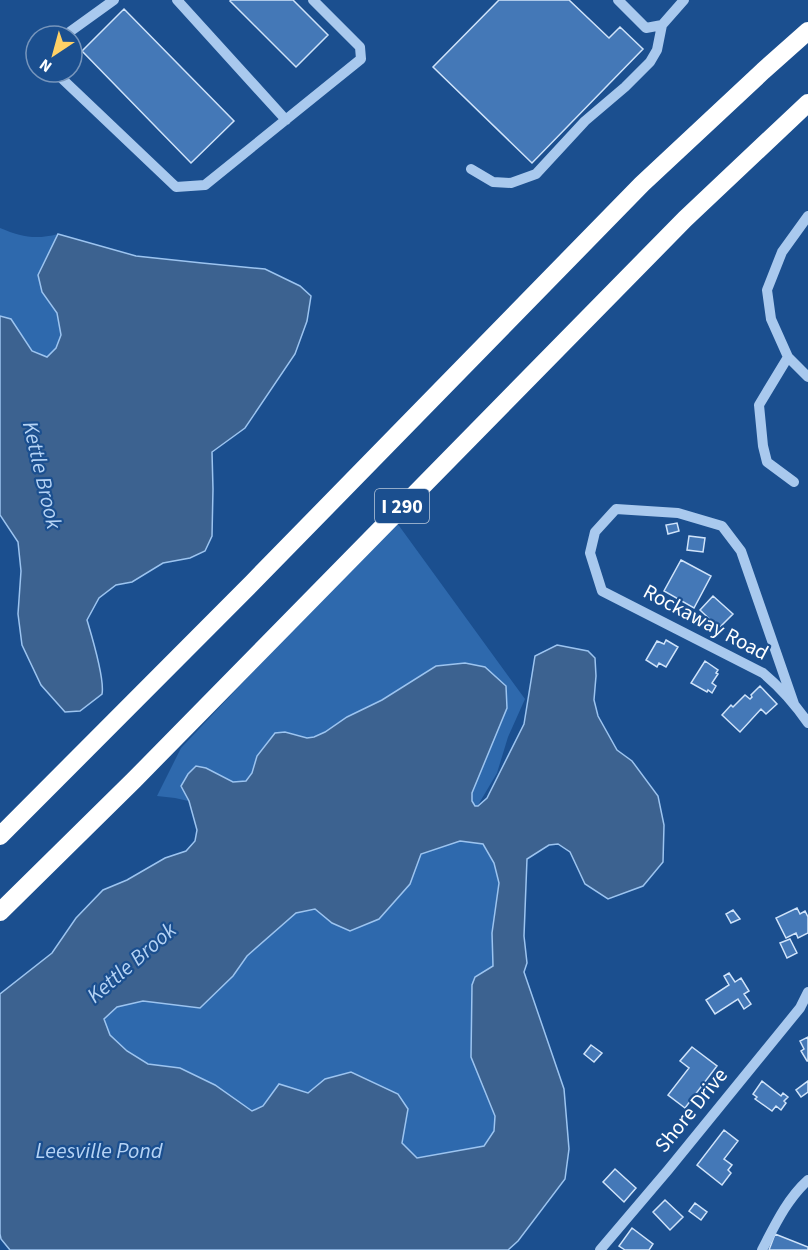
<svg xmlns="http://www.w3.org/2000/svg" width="808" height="1250" font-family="'Source Sans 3',sans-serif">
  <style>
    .green { fill: #2e69ad }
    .water { fill: #3c6290; stroke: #9cc4f0; stroke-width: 1.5; fill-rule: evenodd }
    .building { fill: #4478b7; stroke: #cfe3fa; stroke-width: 1.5 }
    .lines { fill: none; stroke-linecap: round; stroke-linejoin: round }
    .minor { stroke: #a9c9ee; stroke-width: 10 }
    .highway { stroke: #fff; stroke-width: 18 }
    .labels { text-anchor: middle; stroke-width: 4.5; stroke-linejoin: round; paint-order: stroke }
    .shield { fill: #1b4f8f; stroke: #bbcadd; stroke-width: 1.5 }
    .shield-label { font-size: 20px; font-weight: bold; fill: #fff }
    .street-label { font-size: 21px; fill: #fff; stroke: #1b4f8f }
    .water-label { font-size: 22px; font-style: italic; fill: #b5d3f5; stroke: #1b4f8f }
  </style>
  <rect width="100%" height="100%" fill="#1b4f8f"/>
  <path class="green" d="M0,228C22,237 35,240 58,234L38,275L42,292L57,313L61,335L56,348L47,358L32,351L11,319L0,316Z
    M397,523L525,699L508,737L497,773L471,817L233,811L175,798L157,796L181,748L333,587Z
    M460,841L483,844L494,863L499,884L492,933L493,967L475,977L471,1057L495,1115L494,1131L484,1146L417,1158L402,1143L408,1110L325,1079L308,1093L279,1084L263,1106L252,1111L215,1085L180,1068L148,1064L127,1051L110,1035L104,1019L117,1007L144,1001L200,1008L233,976L247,956L296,913L315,909L332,923L410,884L421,854Z"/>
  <path class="water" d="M58,234L136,256L202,263L265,269L300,286L311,296L307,321L295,354L245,428L212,452L213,489L212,536L205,551L190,558L163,563L132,582L116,585L99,598L87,620C92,637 105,679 102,694L80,711L65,712L41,685L22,645L18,614L21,571L18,542L0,515V316L11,319L32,351L47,357L56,348L61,335L57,313L42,292L38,275Z
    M557,645L588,651L595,658L596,676L594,700L598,716L617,750L632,761L658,796L664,825L663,862L643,886L608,899L585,884L570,852L558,844L549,845L527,859L524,936L527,963L524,972L564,1089L569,1149L565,1179L518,1241L508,1250H10L1,1239L0,1234V994L52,953L76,918L103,890L127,880L165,858L186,851L195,841L197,830L189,801L181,786L188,774L196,766L206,768L233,782L246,781L252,773L257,756L275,733L285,732L307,738L314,737L325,732L347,717L382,700L436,666L465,663L485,667L506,686L507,708L472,793V801L475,806H478L487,798L524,724L535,656ZM460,841L483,844L494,863L499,883L492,933L493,966L475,977L472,985L471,1057L495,1116L494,1131L484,1146L417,1158L402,1143L408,1109L398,1094L351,1072L325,1079L308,1093L279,1084L263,1106L252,1111L215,1085L180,1068L148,1064L127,1051L110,1035L104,1019L117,1007L143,1001L200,1008L233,976L247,956L296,913L315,909L332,923L350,931L379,919L410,884L421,854Z"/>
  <path class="building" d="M231,0H293L328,35L296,67L230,1Z
    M499,0H569L609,38L620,27L643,49L532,163L433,67Z
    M124,9L234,121L191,163L82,51Z
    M677,523L679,531L668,534L666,525Z
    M689,536L705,538L703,552L687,550Z
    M681,560L711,576L694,608L664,591Z
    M713,596L733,614L719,628L700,610Z
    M666,640L678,647L666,667L659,663L657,667L646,660L657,641L664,644Z
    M705,661L718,670L716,673L718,674L712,683L716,686L712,693L708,690L707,692L691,683Z
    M760,686L777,704L766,714L761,709L740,732L722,715L731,705L733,707L745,695L750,699L752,697L751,695Z
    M797,908L800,914L805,911L808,917V933L798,938L796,933L786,938L776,918Z
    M733,910L740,919L731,923L726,914Z
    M790,939L797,953L787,958L780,943Z
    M729,973L735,982L741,978L749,991L744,994L751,1004L744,1009L738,999L715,1014L706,1000L729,985L724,976Z
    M808,1037V1061H807L801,1051L804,1049L800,1041Z
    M591,1045L602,1053L594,1062L584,1054Z
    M692,1047L717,1066L685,1108L668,1095L689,1068L680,1061Z
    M762,1081L781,1096L783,1093L788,1097L784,1101L786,1103L781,1110L776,1106L772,1111L755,1099L757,1097L753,1094Z
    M808,1081V1092L801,1097L796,1090Z
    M724,1130L738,1141L724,1159L732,1165L728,1170L731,1173L722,1185L697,1165Z
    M615,1169L636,1188L624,1202L603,1182Z
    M665,1200L683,1217L670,1230L653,1212Z
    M695,1203L707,1212L701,1220L689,1211Z
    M632,1228L653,1244L649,1250H625L619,1246Z
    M775,1234L808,1247V1250H769Z"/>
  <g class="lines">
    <path class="minor" d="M177,0L286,120
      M618,0L646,28L662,25L684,0
      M64,36L114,0
      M55,72L176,187L205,185L361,59L360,47L313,0
      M471,169L493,182L511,183L536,174L585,121L625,87L650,62L657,50L662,25
      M808,216L782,252L767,290L771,319L788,357L808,377
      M788,357L759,405L763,446L767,462L794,482
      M794,704L741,551L722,526L678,513L616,509L595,532L590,553L602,591L763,673C781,688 795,704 808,723
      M600,1250L668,1170L800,1008L808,992
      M762,1250C775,1225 787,1199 808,1180"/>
    <path class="highway" d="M0,836L253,582L642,184L763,71L808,31
      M0,912L134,780L685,219L808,103"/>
  </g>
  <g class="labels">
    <rect class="shield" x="375" y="489" width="54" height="34" rx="4.5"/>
    <g class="shield-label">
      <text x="402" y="513">I 290</text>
    </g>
    <g class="street-label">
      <text transform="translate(706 622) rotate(28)" y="7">Rockaway Road</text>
      <text transform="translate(691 1110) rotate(-51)" y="7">Shore Drive</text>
    </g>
    <g class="water-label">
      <text transform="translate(43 475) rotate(77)" y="8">Kettle Brook</text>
      <text transform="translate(131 962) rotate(-41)" y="8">Kettle Brook</text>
      <text x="99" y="1158">Leesville Pond</text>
    </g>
  </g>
  <g transform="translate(54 54) rotate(216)"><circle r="28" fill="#1b4f8f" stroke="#7695bc" stroke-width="1.5"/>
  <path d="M0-4.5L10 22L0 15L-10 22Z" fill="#ffd166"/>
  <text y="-9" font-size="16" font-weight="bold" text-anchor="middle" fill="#ffffff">N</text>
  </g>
</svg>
